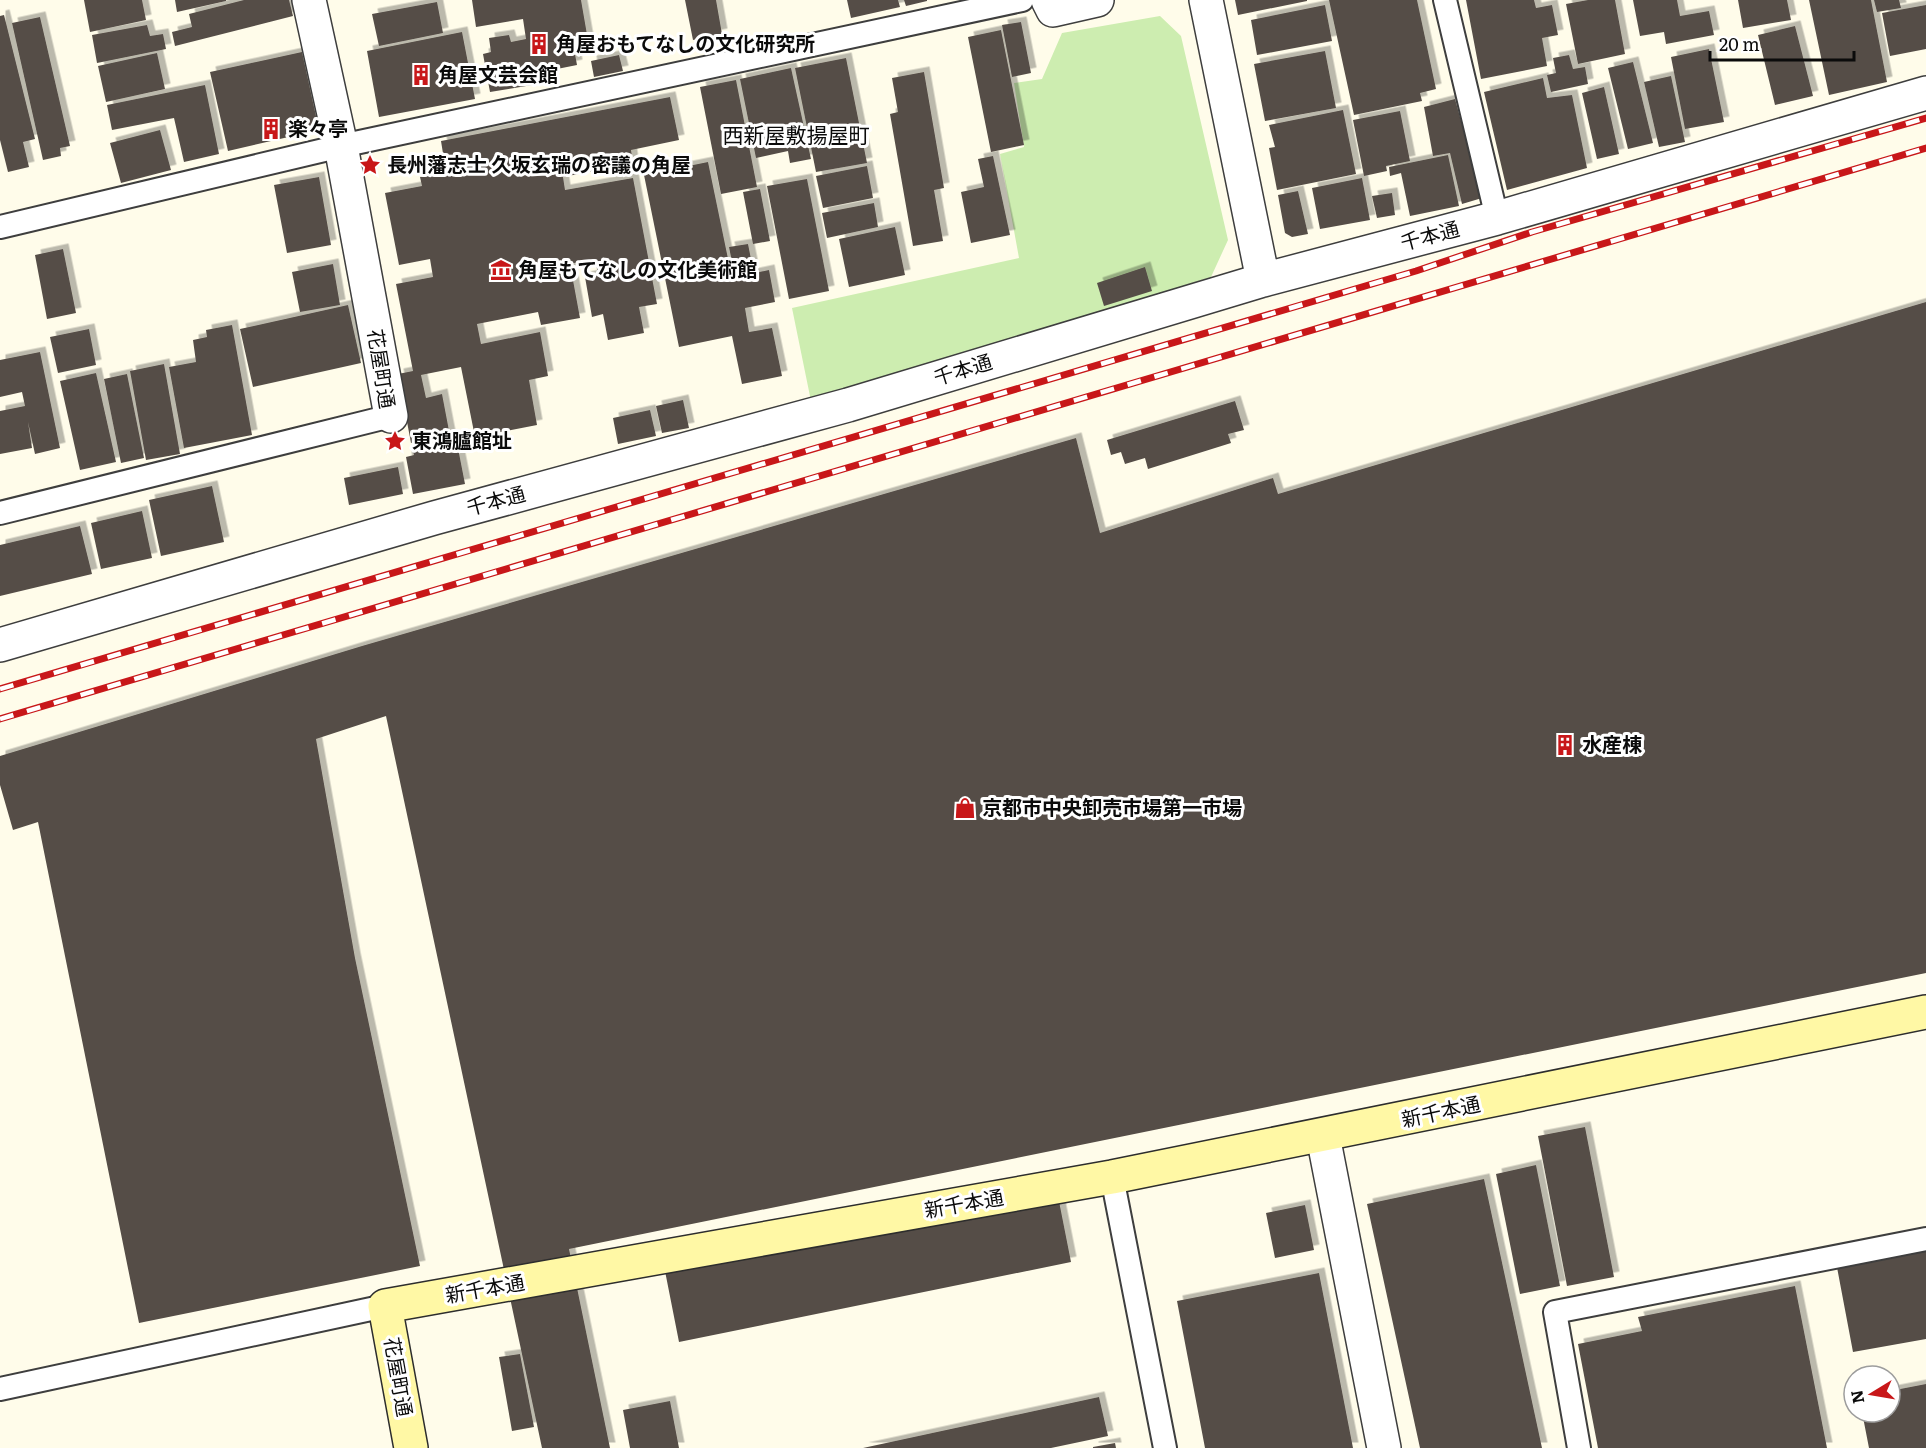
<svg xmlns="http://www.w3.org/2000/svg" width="1926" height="1448" font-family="Literata,'Noto Sans JP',serif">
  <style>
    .park { fill: #cdedb0 }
    .building { fill: #554d47; filter: url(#shadow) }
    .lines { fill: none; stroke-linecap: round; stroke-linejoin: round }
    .lane-casing { stroke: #3e3e3e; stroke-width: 26 }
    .street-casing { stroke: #3e3e3e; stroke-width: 36 }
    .secondary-casing { stroke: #2d2d2d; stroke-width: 36 }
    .lane { stroke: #fff; stroke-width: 22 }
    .street { stroke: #fff; stroke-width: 33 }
    .secondary { stroke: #fff8a5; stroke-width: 33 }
    .rail-casing { stroke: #c81719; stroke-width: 7 }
    .rail { stroke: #fff; stroke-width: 4.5; stroke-dasharray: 14; stroke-linecap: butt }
    .labels { text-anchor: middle; stroke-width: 6; stroke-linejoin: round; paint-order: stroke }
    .poi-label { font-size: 20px; font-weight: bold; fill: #0b0b0b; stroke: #fff; text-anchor: start }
    .street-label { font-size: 20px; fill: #0b0b0b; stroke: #fff }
    .neighbourhood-label { font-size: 21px; fill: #0b0b0b; stroke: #fff }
  </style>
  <defs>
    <filter id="shadow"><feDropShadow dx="5.5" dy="-5.5" stdDeviation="0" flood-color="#0004"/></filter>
  </defs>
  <rect width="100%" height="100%" fill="#fffcea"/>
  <path class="park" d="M1160,16L1181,36L1228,240L1211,277L812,406L792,308L1019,258L1000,154L1024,147L1014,83L1042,79L1062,33Z"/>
  <path class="building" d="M84,0H142L146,20L90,32Z
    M175,0H226V1L177,12Z
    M244,0H289L293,16L175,46L172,32L192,27L189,14Z
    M472,0H581L589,46L574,49L577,65L542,72L544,83L490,92L483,54L491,52L489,38L509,35L511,42L526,39L523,19L476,27Z
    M685,0H716L722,34L693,40Z
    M847,0H898L900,7L851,18Z
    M904,0H927V1L906,6Z
    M1235,0H1307V1L1238,15Z
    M1329,0H1417L1436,89L1420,93L1422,101L1354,115Z
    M1466,0H1534L1536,8L1552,5L1558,35L1542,38L1547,66L1481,79Z
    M1588,0H1615L1625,54L1578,64L1566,4Z
    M1633,0H1677L1680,16L1709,11L1714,35L1666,44L1664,32L1640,36Z
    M1738,0H1787L1791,20L1743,28Z
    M1809,0H1871L1887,82L1829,95Z
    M1874,0H1899L1901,8L1877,12Z
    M437,2L443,33L379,46L372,14Z
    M1325,5L1332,41L1257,55L1251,20Z
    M1926,5V49L1890,56L1882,13Z
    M4,15L35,139L23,142L29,167L8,172L0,140V16Z
    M40,17L70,146L60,148L61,156L43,160L12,23Z
    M1021,22L1031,73L1012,77L1002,25Z
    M147,25L150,36L163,34L166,49L97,63L92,35Z
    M1795,26L1813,96L1775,105L1758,35Z
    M1001,30L1024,145L991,152L968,37Z
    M462,32L475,99L379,117L367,51Z
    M1709,49L1724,122L1685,129L1671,57Z
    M1325,51L1336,108L1265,121L1254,64Z
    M302,52L319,130L228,151L210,72Z
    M157,53L165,89L106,102L98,66Z
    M619,55L623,71L594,77L591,61Z
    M1569,55L1573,69L1585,67L1588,84L1551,92L1547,75L1556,73L1553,58Z
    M846,58L867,163L816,172L795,68Z
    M1633,62L1653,143L1628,149L1608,68Z
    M791,68L811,159L790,163L788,151L756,158L740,79Z
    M924,72L944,188L934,190L943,241L913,246L890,114L898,112L892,78Z
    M1671,76L1685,142L1659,147L1644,82Z
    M1543,78L1547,98L1572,95L1587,168L1507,190L1484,92Z
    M736,80L757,187L721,194L700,87Z
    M205,85L219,154L184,162L174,118L112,130L107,105Z
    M1604,87L1619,154L1597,159L1582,93Z
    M670,97L679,140L631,150L633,163L563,177L565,190L633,178L657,304L639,307L644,333L608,340L603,314L592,317L585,277L598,274L595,259L570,264L580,318L541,325L538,312L477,324L481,344L540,332L548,376L529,380L537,425L475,437L461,367L421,375L426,398L442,394L450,436L411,443L398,374L413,371L396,284L433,277L430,259L399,265L385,193L422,186L420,177L446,172L441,141Z
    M1455,99L1482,198L1462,204L1450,153L1433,156L1424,107Z
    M1343,110L1356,174L1277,190L1269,148L1275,147L1269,125Z
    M1400,111L1410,161L1386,166L1387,171L1364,176L1353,120Z
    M160,130L171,170L121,183L110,143Z
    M1448,155L1459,206L1410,216L1401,173L1390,176L1389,167Z
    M993,156L1010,235L971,243L961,192L984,187L978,159Z
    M708,162L732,278L769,270L775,302L745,308L749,332L772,328L782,376L742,384L732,336L679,347L644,175Z
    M867,166L873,198L823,208L816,176Z
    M319,177L331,245L287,253L274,185Z
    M1362,178L1370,220L1320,229L1312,188Z
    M807,179L829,291L789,299L767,186Z
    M760,189L770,241L753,244L743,192Z
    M1298,191L1308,234L1292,237L1285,233L1278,195Z
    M1392,193L1395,215L1377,218L1372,196Z
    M874,203L878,227L827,238L822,213Z
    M895,227L905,275L849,287L839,239Z
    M748,244L753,269L734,272L729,247Z
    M63,249L76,313L47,319L35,255Z
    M333,264L340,305L300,312L292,272Z
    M1145,267L1152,291L1104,306L1097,283Z
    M1926,302V973L569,1249L610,1448H542L386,716L316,739L355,958L420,1266L139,1323L38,822L13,830L0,785V756L362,646L1076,438L1100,533L1273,478L1278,494Z
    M348,305L361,363L253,387L240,329Z
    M232,325L252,435L184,448L169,367L196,362L193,340L207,337L206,330Z
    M89,329L96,365L58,373L50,337Z
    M40,352L60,448L35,454L28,422L32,448L0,454V411L25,406L22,392L0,397V360Z
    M164,364L180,454L146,460L130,371Z
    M96,373L116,462L80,470L60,381Z
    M127,374L144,458L121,463L104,379Z
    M683,400L689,428L662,433L656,406Z
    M1235,401L1244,430L1228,434L1231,443L1148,469L1145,458L1125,464L1121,452L1111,455L1107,440Z
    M650,410L656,436L618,444L613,418Z
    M457,443L465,484L413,494L406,457L414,455L413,451Z
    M398,467L403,494L349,505L344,478Z
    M212,486L224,542L161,556L149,500Z
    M142,511L152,558L101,569L91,523Z
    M80,526L92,574L0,596V545Z
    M1585,1127L1614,1277L1567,1286L1538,1136Z
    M1536,1165L1560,1286L1520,1294L1496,1174Z
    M1484,1179L1542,1448H1420L1367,1204Z
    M1057,1191L1071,1262L679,1342L665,1271Z
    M1305,1205L1314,1250L1275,1258L1266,1213Z
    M1926,1245V1339L1853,1352L1836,1262Z
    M1319,1273L1353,1448H1205L1177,1301Z
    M1795,1286L1827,1448H1598L1578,1344L1642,1331L1638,1317Z
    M520,1354L534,1427L512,1431L499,1357Z
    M1926,1384V1448H1869L1862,1412H1890V1391Z
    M1099,1397L1108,1436L1051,1448H863Z
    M670,1401L679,1448H630L623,1410Z
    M1115,1443L1116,1448H1093V1447Z"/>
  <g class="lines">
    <defs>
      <path id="lane" d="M1445,0L1497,218
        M0,227L341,146L1022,0
        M0,513L391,416
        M1112,1177L1165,1448
        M0,1389L385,1306
        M1579,1448L1555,1312L1926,1239"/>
      <path id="street" d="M309,0L341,146L391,416
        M1048,0L1053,10L1097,0
        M1206,0L1263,280
        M0,645L434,518L848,405L1263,280L1497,218L1926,93
        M1323,1136L1384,1448"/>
      <path id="secondary" d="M411,1448L385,1306L1112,1177L1926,1012"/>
    </defs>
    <use href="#lane" class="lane-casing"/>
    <use href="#street" class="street-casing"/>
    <use href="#secondary" class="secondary-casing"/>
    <use href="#lane" class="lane"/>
    <use href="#street" class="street"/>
    <use href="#secondary" class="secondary"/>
    <defs>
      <path id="rail" d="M0,689L1416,271L1532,232L1926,118
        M0,719L1926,148"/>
    </defs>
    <use href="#rail" class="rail-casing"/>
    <use href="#rail" class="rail"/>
  </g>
  <defs>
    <symbol id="building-bare" viewBox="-9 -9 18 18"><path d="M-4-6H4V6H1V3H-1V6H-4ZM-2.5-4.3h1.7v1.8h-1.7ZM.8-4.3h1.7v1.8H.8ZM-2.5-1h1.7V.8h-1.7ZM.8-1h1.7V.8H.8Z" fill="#c81719" stroke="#fff" stroke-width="2.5" paint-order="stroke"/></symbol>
    <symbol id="sight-bare" viewBox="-9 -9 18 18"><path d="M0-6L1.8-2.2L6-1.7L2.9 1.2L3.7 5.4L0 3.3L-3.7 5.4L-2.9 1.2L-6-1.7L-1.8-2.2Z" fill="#c81719" stroke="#fff" stroke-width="2.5" paint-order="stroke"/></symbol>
    <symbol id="museum-bare" viewBox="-9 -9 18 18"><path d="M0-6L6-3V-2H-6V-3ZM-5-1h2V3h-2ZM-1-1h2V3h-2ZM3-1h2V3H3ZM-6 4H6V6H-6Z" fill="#c81719" stroke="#fff" stroke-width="2.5" paint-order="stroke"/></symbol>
    <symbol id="shop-bare" viewBox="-9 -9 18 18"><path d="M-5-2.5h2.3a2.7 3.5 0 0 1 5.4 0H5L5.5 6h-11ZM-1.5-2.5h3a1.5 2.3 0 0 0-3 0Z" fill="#c81719" stroke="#fff" stroke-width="2.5" paint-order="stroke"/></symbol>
  </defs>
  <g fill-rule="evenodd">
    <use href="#building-bare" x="524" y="29" width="30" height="30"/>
    <use href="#building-bare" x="406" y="60" width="30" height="30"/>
    <use href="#building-bare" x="256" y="114" width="30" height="30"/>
    <use href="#sight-bare" x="355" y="150" width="30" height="30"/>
    <use href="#museum-bare" x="486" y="255" width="30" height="30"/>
    <use href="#sight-bare" x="380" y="426" width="30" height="30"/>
    <use href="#building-bare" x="1550" y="730" width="30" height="30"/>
    <use href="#shop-bare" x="950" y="793" width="30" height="30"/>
  </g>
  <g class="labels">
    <g class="poi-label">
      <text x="556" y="51">角屋おもてなしの文化研究所</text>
      <text x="438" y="82">角屋文芸会館</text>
      <text x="288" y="136">楽々亭</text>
      <text x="387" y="172">長州藩志士 久坂玄瑞の密議の角屋</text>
      <text x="518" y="277">角屋もてなしの文化美術館</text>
      <text x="412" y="448">東鴻臚館址</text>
      <text x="1582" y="752">水産棟</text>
      <text x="982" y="815">京都市中央卸売市場第一市場</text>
    </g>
    <g class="street-label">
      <text transform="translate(1430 236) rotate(-15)" y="7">千本通</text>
      <text transform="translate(381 369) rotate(81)" y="7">花屋町通</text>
      <text transform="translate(963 370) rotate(-17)" y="7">千本通</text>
      <text transform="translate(496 501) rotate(-15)" y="7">千本通</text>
      <text transform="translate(1441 1112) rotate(-12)" y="7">新千本通</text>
      <text transform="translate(964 1204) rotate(-10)" y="7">新千本通</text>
      <text transform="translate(485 1289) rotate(-10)" y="7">新千本通</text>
      <text transform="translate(398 1377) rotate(80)" y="7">花屋町通</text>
    </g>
    <g class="neighbourhood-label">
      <text x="796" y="143">西新屋敷揚屋町</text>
    </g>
  </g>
  <g transform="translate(1872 1394) rotate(259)"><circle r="28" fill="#ffffff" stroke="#9d9d9d" stroke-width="1.5"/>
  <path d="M0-4.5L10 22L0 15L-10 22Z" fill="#c81719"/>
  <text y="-9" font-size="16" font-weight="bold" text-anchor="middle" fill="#0b0b0b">N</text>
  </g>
  <path d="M1710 51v9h144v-9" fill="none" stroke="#0b0b0b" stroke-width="3"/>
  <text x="1719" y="51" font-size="18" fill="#0b0b0b" stroke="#ffffff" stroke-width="4.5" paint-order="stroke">20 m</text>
</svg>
